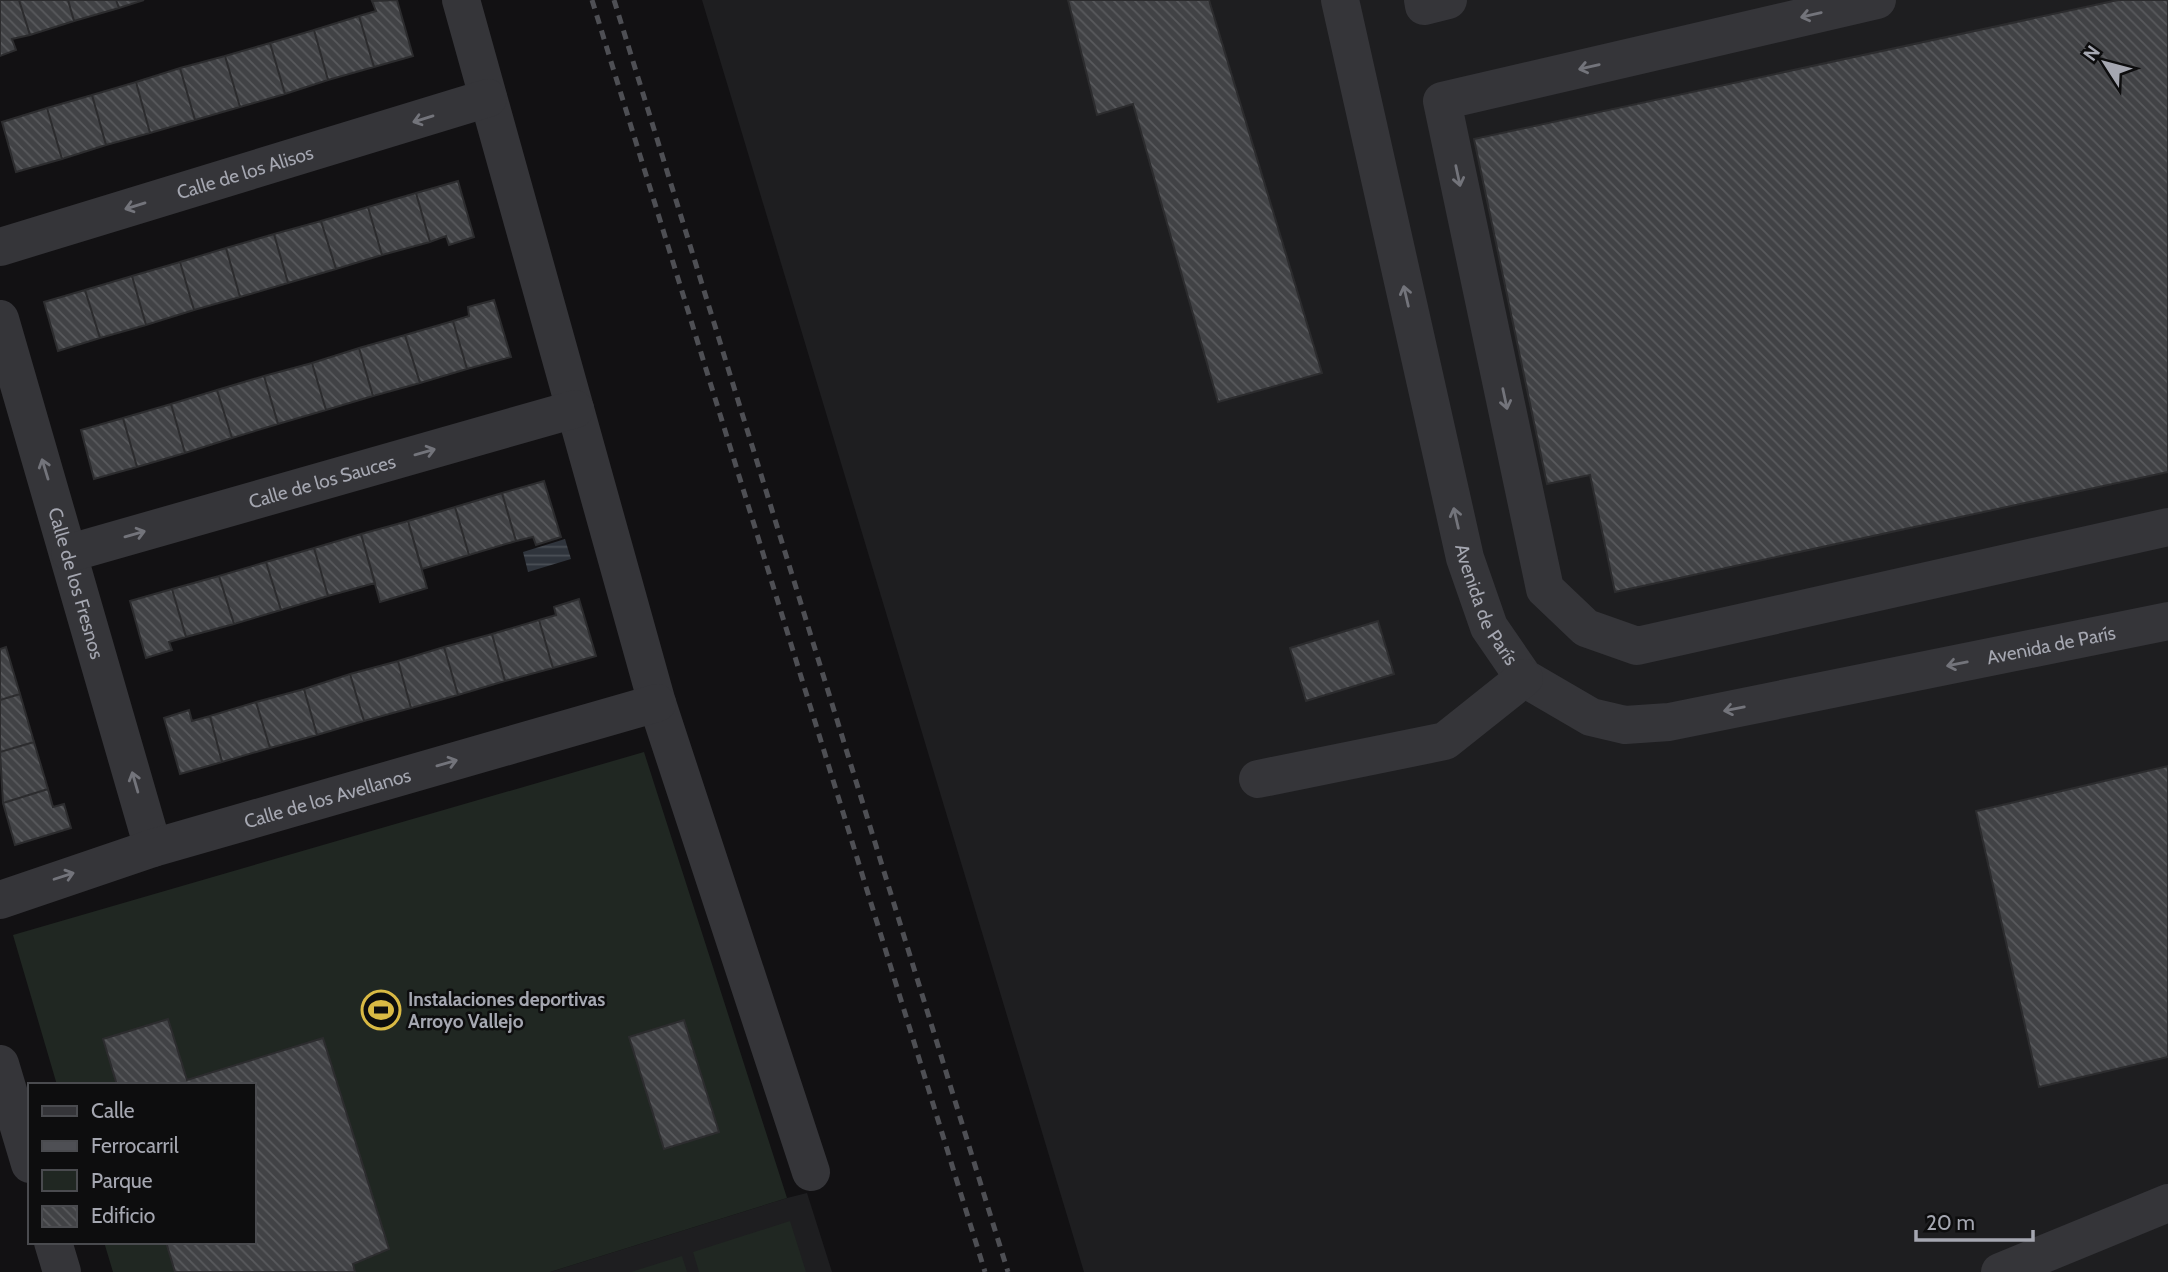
<svg xmlns="http://www.w3.org/2000/svg" width="2168" height="1272" font-family="Cabin,sans-serif">
  <style>
    .built { fill: #1e1e20 }
    .park { fill: #202722 }
    .water { fill: url(#water-rules) }
    .building { fill: url(#building-back-hatch); stroke: #2c2c2e; stroke-width: 2 }
    .lines { fill: none; stroke-linecap: round; stroke-linejoin: round }
    .minor { stroke: #353539; stroke-width: 38 }
    .rail { stroke: #4e4f54; stroke-width: 5; stroke-dasharray: 9 7; stroke-linecap: butt }
    .oneway { stroke: #73747b }
    .labels { text-anchor: middle; stroke-width: 5; stroke-linejoin: round; paint-order: stroke }
    .street-label { font-size: 19px; fill: #a5a7b1; stroke: #0d0d0e }
    .poi-label { font-size: 19px; font-weight: bold; fill: #a5a7b1; stroke: #0d0d0e; text-anchor: start }
  </style>
  <defs>
    <pattern id="water-rules" width="6" height="5" patternUnits="userSpaceOnUse" patternTransform="scale(1.75)"><rect width="6" height="5" fill="#2f343c"/><path d="M0 2.5h6" fill="none" stroke="#4a4f56"/></pattern>
    <pattern id="building-back-hatch" width="6" height="6" patternUnits="userSpaceOnUse" patternTransform="scale(1.75)"><rect width="6" height="6" fill="#414245"/><path d="M-1 5l2 2M0 0l6 6M5-1l2 2" fill="none" stroke="#595a5d"/></pattern>
  </defs>
  <rect width="100%" height="100%" fill="#121113"/>
  <path class="built" d="M702,0H2168V1272H1084Z
    M807,1193L832,1272H550L787,1198Z"/>
  <path class="park" d="M644,752L787,1198L550,1272H113L104,1242H254V1085H57L13,935Z
    M790,1221L806,1272H699L693,1252Z
    M682,1256L687,1272H631Z"/>
  <path class="water" d="M565,539L571,559L528,572L523,552Z"/>
  <path class="building" d="M0,0H19L30,35L12,39L16,50L0,56Z
    M19,0H68L74,21L30,35Z
    M68,0H116L119,8L74,21Z
    M116,0H144L119,8Z
    M397,0L413,56L374,67L359,16L376,11L372,1Z
    M1068,0H1209L1322,373L1218,402L1133,104L1097,115Z
    M2118,0H2168V472L1615,592L1590,475L1547,484L1474,139Z
    M359,16L374,67L328,80L314,30Z
    M314,30L328,80L285,94L270,43Z
    M270,43L285,94L240,107L225,56Z
    M225,56L240,107L195,120L180,68Z
    M180,68L195,120L150,133L136,82Z
    M136,82L150,133L106,145L92,95Z
    M92,95L106,145L62,159L47,108Z
    M47,108L62,159L16,172L2,122Z
    M458,181L474,237L449,245L446,236L430,242L416,193Z
    M416,193L430,242L382,255L368,207Z
    M368,207L382,255L336,269L321,221Z
    M321,221L336,269L288,283L274,234Z
    M274,234L288,283L240,297L226,248Z
    M226,248L240,297L194,310L180,262Z
    M180,262L194,310L146,325L132,276Z
    M132,276L146,325L100,338L85,290Z
    M85,290L100,338L58,351L44,302Z
    M494,300L511,357L467,369L453,321L469,316L468,307Z
    M453,321L467,369L420,383L405,335Z
    M405,335L420,383L373,396L359,348Z
    M359,348L373,396L326,410L312,363Z
    M312,363L326,410L278,424L264,376Z
    M264,376L278,424L232,438L217,390Z
    M217,390L232,438L185,453L171,404Z
    M171,404L185,453L137,467L123,418Z
    M123,418L137,467L94,479L81,430Z
    M544,481L561,537L536,545L533,537L516,541L502,493Z
    M502,493L516,541L469,555L455,507Z
    M455,507L469,555L422,569L408,521Z
    M408,521L427,588L380,602L361,534Z
    M361,534L375,583L328,596L314,548Z
    M314,548L328,596L281,610L266,562Z
    M266,562L281,610L234,624L219,576Z
    M219,576L234,624L186,637L172,589Z
    M172,589L186,637L169,642L172,650L146,658L130,601Z
    M579,599L596,656L553,668L539,620L556,615L554,607Z
    M539,620L553,668L505,681L492,634Z
    M1378,621L1394,674L1306,701L1290,648Z
    M492,634L505,681L458,695L444,647Z
    M6,647L20,694L0,700V649Z
    M444,647L458,695L411,708L398,661Z
    M398,661L411,708L364,721L350,674Z
    M350,674L364,721L317,735L304,689Z
    M304,689L317,735L270,748L256,702Z
    M20,694L34,742L0,752V700Z
    M256,702L270,748L222,762L210,716Z
    M189,710L192,721L210,716L222,762L180,774L164,718Z
    M34,742L48,789L3,803L0,752Z
    M2168,766V1057L2039,1087L1976,811Z
    M48,789L53,807L64,804L71,828L15,845L3,803Z
    M168,1019L187,1080L323,1038L389,1249L353,1264L355,1272H175L166,1242H254V1085H117L103,1039Z
    M684,1020L719,1132L664,1149L629,1037Z"/>
  <g class="lines">
    <g class="minor">
      <path d="M461,0L657,703L811,1172"/>
      <path id="s1" d="M1340,0L1465,558L1489,627L1524,678L1591,717L1625,725L1669,722L2168,621"/>
      <path d="M1423,0L1424,6L1448,0"/>
      <path d="M1877,0L1442,101L1545,589L1586,628L1637,646L2168,527"/>
      <path id="s2" d="M0,247L488,98"/>
      <path id="s3" d="M0,319L153,848"/>
      <path id="s4" d="M70,553L575,409"/>
      <path d="M1258,779L1445,741L1524,678"/>
      <path id="s5" d="M0,900L153,848L657,703"/>
      <path d="M0,1064L30,1164"/>
      <path d="M53,1242L62,1272"/>
      <path d="M2000,1272L2168,1203"/>
    </g>
    <path class="rail" d="M592,0L985,1272
      M614,0L1008,1272"/>
  </g>
  <defs><path id="oneway-shaft" d="M-6 0H5M1.5-3L5.5 0L1.5 3" fill="none" stroke-width="1.6" stroke-linecap="round" stroke-linejoin="round" transform="scale(1.75)"/></defs>
  <g class="oneway">
    <use href="#oneway-shaft" transform="translate(1811 15) rotate(167)"/>
    <use href="#oneway-shaft" transform="translate(1589 67) rotate(167)"/>
    <use href="#oneway-shaft" transform="translate(423 119) rotate(163)"/>
    <use href="#oneway-shaft" transform="translate(1458 176) rotate(78)"/>
    <use href="#oneway-shaft" transform="translate(135 206) rotate(163)"/>
    <use href="#oneway-shaft" transform="translate(1406 296) rotate(-103)"/>
    <use href="#oneway-shaft" transform="translate(1505 399) rotate(78)"/>
    <use href="#oneway-shaft" transform="translate(425 452) rotate(-16)"/>
    <use href="#oneway-shaft" transform="translate(45 469) rotate(-107)"/>
    <use href="#oneway-shaft" transform="translate(1456 518) rotate(-103)"/>
    <use href="#oneway-shaft" transform="translate(135 534) rotate(-16)"/>
    <use href="#oneway-shaft" transform="translate(1957 664) rotate(169)"/>
    <use href="#oneway-shaft" transform="translate(1734 709) rotate(169)"/>
    <use href="#oneway-shaft" transform="translate(447 763) rotate(-16)"/>
    <use href="#oneway-shaft" transform="translate(135 782) rotate(-106)"/>
    <use href="#oneway-shaft" transform="translate(64 876) rotate(-18)"/>
  </g>
  <defs>
    <symbol id="stadium-ring" viewBox="-11 -11 22 22"><circle r="9.5" fill="#0d0d0e" stroke="#d9b944" stroke-width="1.5"/><path d="M0-5a6.5 5 0 1 0 0 10a6.5 5 0 1 0 0-10ZM-3.5-1.8h7v3.6h-7Z" fill="#d9b944"/></symbol>
  </defs>
  <g fill-rule="evenodd">
    <use href="#stadium-ring" x="359" y="988" width="44" height="44"/>
  </g>
  <g class="labels">
    <g class="street-label">
      <text dy="7" stroke="none"><textPath href="#s2" startOffset="256">Calle de los Alisos</textPath></text>
      <text dy="7" stroke="none"><textPath href="#s4" startOffset="262">Calle de los Sauces</textPath></text>
      <text dy="7" stroke="none"><textPath href="#s3" startOffset="275">Calle de los Fresnos</textPath></text>
      <text dy="7" stroke="none"><textPath href="#s1" startOffset="623">Avenida de París</textPath></text>
      <text dy="7" stroke="none"><textPath href="#s1" startOffset="1253">Avenida de París</textPath></text>
      <text dy="7" stroke="none"><textPath href="#s5" startOffset="343">Calle de los Avellanos</textPath></text>
    </g>
    <g class="poi-label">
      <text x="408" y="1006">Instalaciones deportivas<tspan x="408" dy="22">Arroyo Vallejo</tspan></text>
    </g>
  </g>
  <rect x="28" y="1083" width="228" height="161" fill="#0d0d0e" stroke="#4a4b4f" stroke-width="2"/>
  <rect x="42" y="1106" width="35" height="10" fill="#353539" stroke="#4a4b4f" stroke-width="2"/>
  <text x="91" y="1118" font-size="21" fill="#a5a7b1">Calle</text>
  <rect x="42" y="1141" width="35" height="10" fill="#4e4f54" stroke="#4a4b4f" stroke-width="2"/>
  <text x="91" y="1153" font-size="21" fill="#a5a7b1">Ferrocarril</text>
  <rect x="42" y="1170" width="35" height="21" fill="#202722" stroke="#4a4b4f" stroke-width="2"/>
  <text x="91" y="1188" font-size="21" fill="#a5a7b1">Parque</text>
  <rect x="42" y="1206" width="35" height="21" fill="url(#building-back-hatch)" stroke="#4a4b4f" stroke-width="2"/>
  <text x="91" y="1223" font-size="21" fill="#a5a7b1">Edificio</text>
  <g transform="translate(2105 63) rotate(306)" stroke="#0d0d0e" stroke-width="5" paint-order="stroke">
  <path d="M0-5L12 26L0 18L-12 26Z" fill="#a5a7b1"/>
  <text y="-10" font-size="19" font-weight="bold" text-anchor="middle" fill="#a5a7b1">N</text>
  </g>
  <path d="M1916 1230v10h117v-10" fill="none" stroke="#a5a7b1" stroke-width="3.5"/>
  <text x="1926" y="1230" font-size="21" fill="#a5a7b1" stroke="#0d0d0e" stroke-width="5" paint-order="stroke">20 m</text>
</svg>
